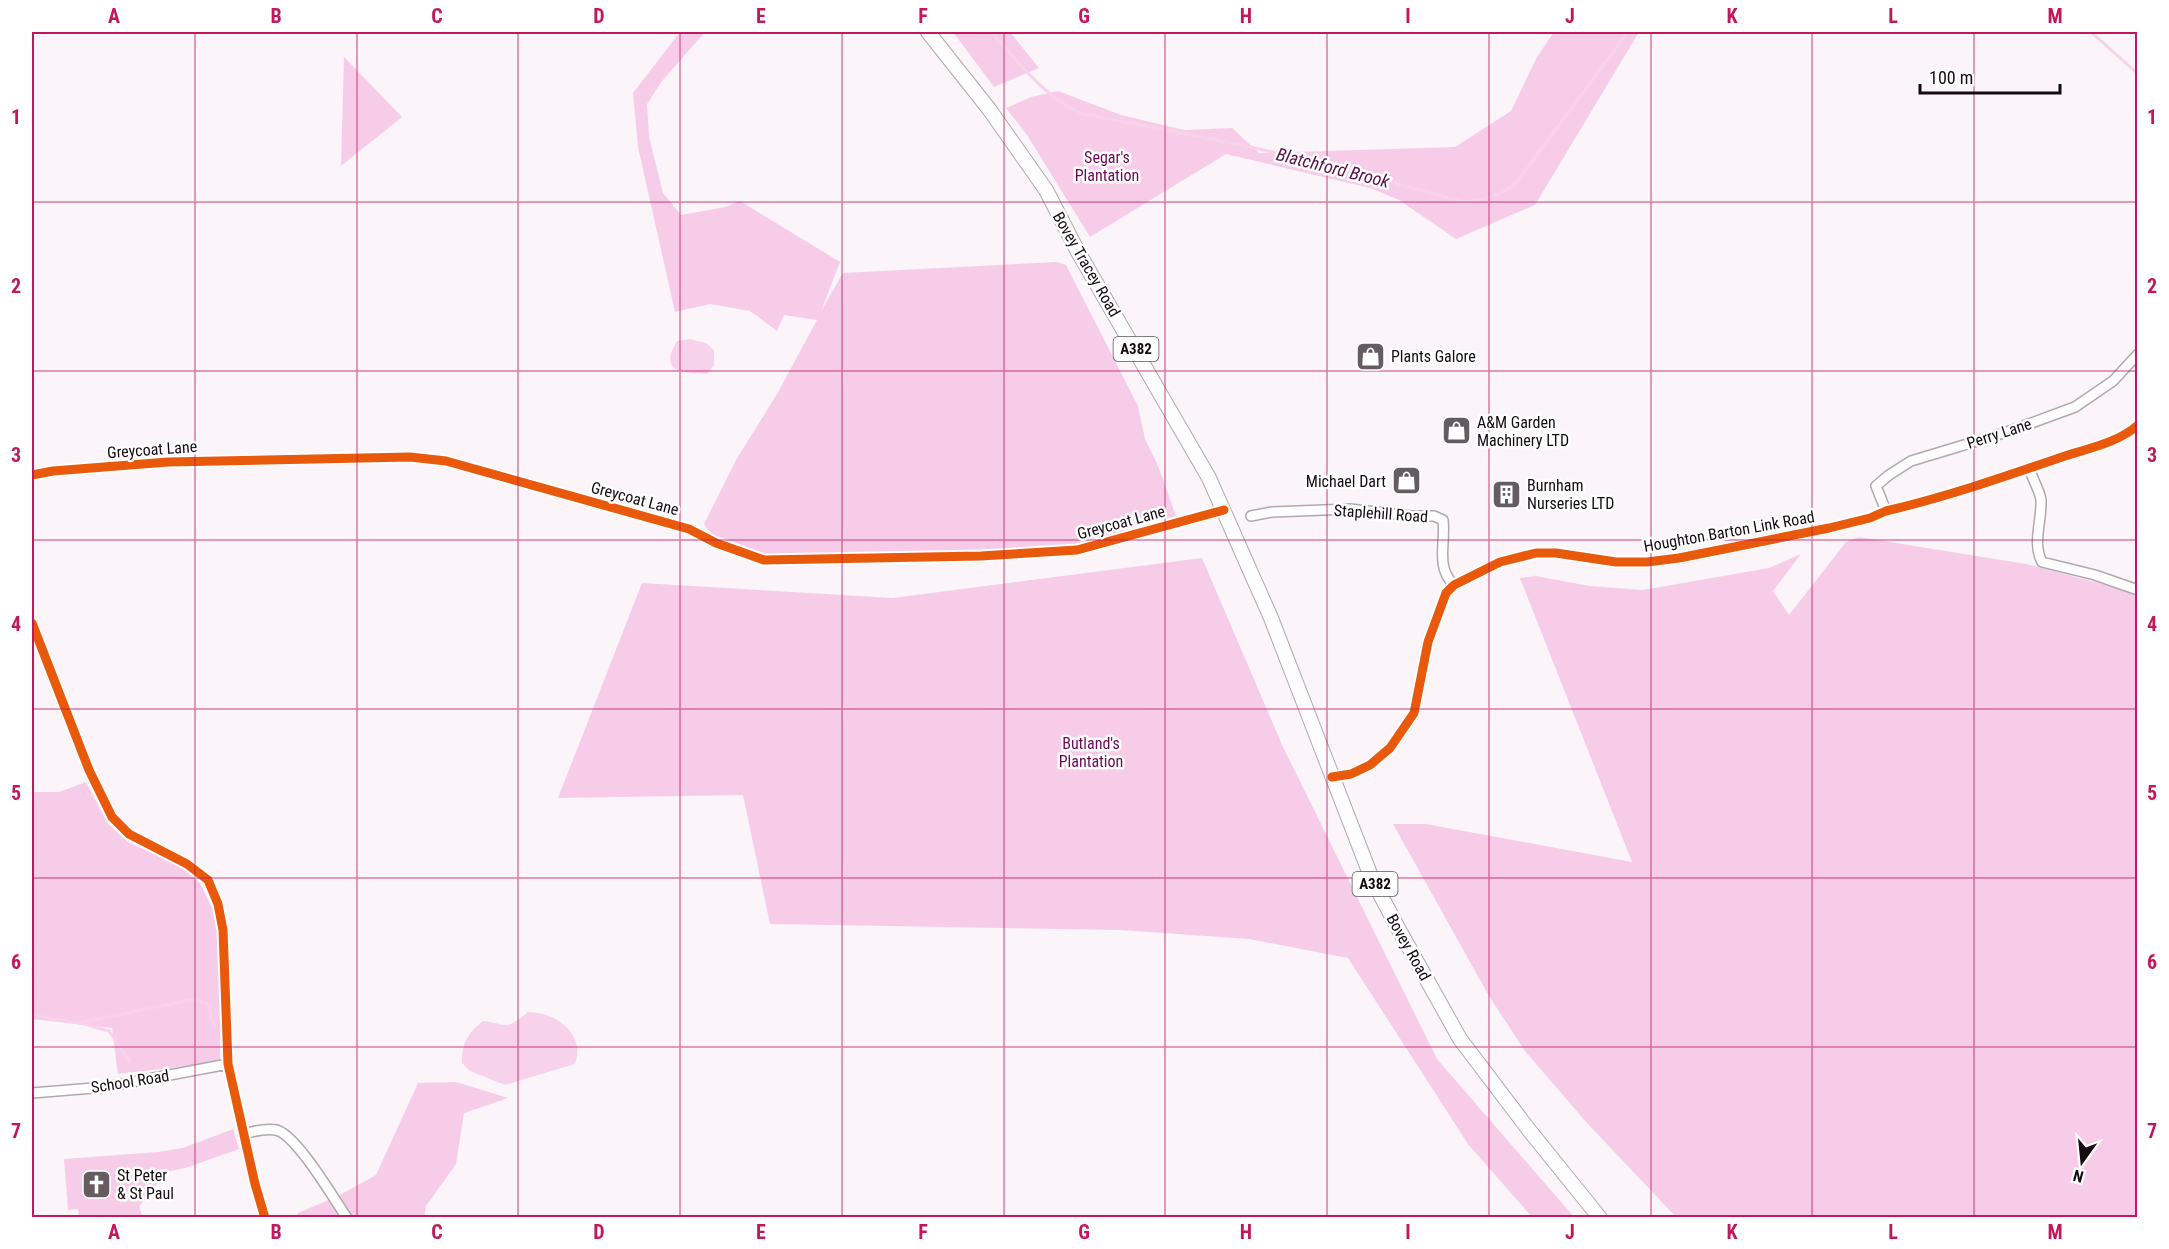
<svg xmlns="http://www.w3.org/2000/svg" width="2169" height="1249" font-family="'Roboto Condensed',sans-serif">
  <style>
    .green { fill: #f7cce8 }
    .water { fill: #f8d2ea }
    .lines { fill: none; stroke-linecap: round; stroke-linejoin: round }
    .stream { stroke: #f8d2ea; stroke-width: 3 }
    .minor-casing { stroke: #b1a9ae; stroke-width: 12 }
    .primary-casing { stroke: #b1a9ae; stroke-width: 16 }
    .minor { stroke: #fefdfe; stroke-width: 9 }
    .primary { stroke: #fefdfe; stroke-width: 14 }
    .cycleway-casing { stroke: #fff; stroke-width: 13 }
    .cycleway { stroke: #e8590c; stroke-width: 9 }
    .grid { fill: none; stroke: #c2185b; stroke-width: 1.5; stroke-opacity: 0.55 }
    .labels { text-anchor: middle; stroke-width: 5; stroke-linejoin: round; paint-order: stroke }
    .shield { fill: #fff; stroke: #5a5458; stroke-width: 1.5 }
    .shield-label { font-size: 15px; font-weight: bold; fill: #140a10 }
    .park-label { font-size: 16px; fill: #6c0855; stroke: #fff }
    .street-label { font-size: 16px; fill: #140a10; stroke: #fff }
    .poi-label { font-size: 16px; fill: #140a10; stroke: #fff; text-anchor: start }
    .water-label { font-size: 18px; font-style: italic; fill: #581046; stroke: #fff }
    .neatline { fill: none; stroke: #c2185b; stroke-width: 2 }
    .grid-label { font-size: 20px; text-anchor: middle; font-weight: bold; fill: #c2185b }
  </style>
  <rect width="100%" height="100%" fill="#fbf4f8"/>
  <path class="green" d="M680,32H705L662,81L647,104L649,137L663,193L681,215L725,207L740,201L840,262L821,311L843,273L1057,262L1066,265L1138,406L1145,439L1158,466L1176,516L1131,527L1123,534L1070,546L1030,550L766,554C746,548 714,543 704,524L736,460L777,394L817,320L784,315L777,331L750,311L710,304L675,312L638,147L633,93Z
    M953,32H1010L1039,68L994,87Z
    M1554,32H1639L1535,205L1456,239L1399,200L1370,188L1226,154L1090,237L1027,135L1006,108L1031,97L1058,91L1121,115L1184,130L1232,128L1259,153L1455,147L1511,111L1537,57Z
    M344,57L402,117L341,166Z
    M1859,537L2026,564L2125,590L2137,596V1217H1676L1587,1123L1525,1051L1489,996L1393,824H1426L1632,862L1520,578L1536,576L1589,586L1643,590L1769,568L1801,554L1773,591L1789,615L1846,542Z
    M1202,558L1283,747L1437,1059L1574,1217H1532L1468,1144L1348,958L1249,939L1120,930L770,924L743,795L558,798L642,583L893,598Z
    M86,782L108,824L128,842L177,864L200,883L215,914L221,961L220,1062L118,1074L112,1028L32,1019V796L35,792H59Z
    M456,1082L508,1098L464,1113L456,1164L426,1206L424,1217L295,1218L298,1213L338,1196L376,1175L418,1083Z
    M233,1129L239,1149L185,1168L166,1172L139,1207L143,1217H79L78,1209L68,1210L64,1159L158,1152L183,1148Z"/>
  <path class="water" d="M690,339L706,343L714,350V365L707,374C682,372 658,373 677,341Z
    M528,1012C556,1012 586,1034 575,1064L505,1085L470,1071L462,1063C461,1045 468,1032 483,1021C509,1024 503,1032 528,1012Z"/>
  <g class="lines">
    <path class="stream" d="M991,32C1017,60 1044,97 1080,113L1251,147L1322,163L1464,202C1484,200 1500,196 1516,183L1628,32
      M2091,32L2138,74
      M32,1015L79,1023L195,999L208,1004L214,1026
      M80,1023L109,1031L130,1062"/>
    <defs>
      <path id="minor" d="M2030,469C2032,479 2040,491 2041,500C2042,521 2032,543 2042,562L2095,575L2138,590
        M32,475L53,471L168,462L410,457L446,461L689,529L716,543L764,560L981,556L1077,550L1224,510
        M1886,511L1876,486L1889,475L1911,461L2007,432L2075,407L2113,381L2138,354
        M1251,516L1272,512L1350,509L1411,516H1434L1443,520C1446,543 1435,567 1454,585
        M32,623L89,770L112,817L129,834L187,864L208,880L218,904L223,930L228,1064L255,1184L265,1218
        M1332,777L1351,774L1370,765L1390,748L1414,713L1428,642L1446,593L1454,585L1500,562L1536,553H1556L1616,562H1647L1679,558L1829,528L1870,518L1886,511C1946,497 2004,477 2062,457C2086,449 2118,443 2138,425
        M32,1093L106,1087L228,1064
        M243,1134C254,1131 266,1128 276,1130C296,1134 334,1199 347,1218"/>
      <path id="primary" d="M928,32L989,109L1046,190L1077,250L1209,478L1271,618L1372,879L1398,928L1460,1039L1529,1130L1600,1218"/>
    </defs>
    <use href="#minor" class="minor-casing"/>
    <use href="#primary" class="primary-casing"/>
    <use href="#minor" class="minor"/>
    <use href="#primary" class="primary"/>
    <defs>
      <path id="cycleway" d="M32,475L53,471L168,462L410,457L446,461L689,529L716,543L764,560L981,556L1077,550L1224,510
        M32,623L89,770L112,817L129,834L187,864L208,880L218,904L223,930L228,1064L255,1184L265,1218
        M1332,777L1351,774L1370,765L1390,748L1414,713L1428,642L1446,593L1454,585L1500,562L1536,553H1556L1616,562H1647L1679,558L1829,528L1870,518L1886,511C1946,497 2004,477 2062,457C2086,449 2118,443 2138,425"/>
    </defs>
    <use href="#cycleway" class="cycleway-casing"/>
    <use href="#cycleway" class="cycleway"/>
  </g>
  <path class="grid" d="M195,32V1218M357,32V1218M518,32V1218M680,32V1218M842,32V1218M1004,32V1218M1165,32V1218M1327,32V1218M1489,32V1218M1651,32V1218M1812,32V1218M1974,32V1218M32,202H2138M32,371H2138M32,540H2138M32,709H2138M32,878H2138M32,1047H2138"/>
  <defs>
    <symbol id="shop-square" viewBox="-11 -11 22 22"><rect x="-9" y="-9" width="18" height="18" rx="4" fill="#655c61" stroke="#fff"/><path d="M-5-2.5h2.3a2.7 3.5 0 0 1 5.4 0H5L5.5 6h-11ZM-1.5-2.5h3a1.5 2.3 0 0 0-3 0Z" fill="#fff"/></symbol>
    <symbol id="building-square" viewBox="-11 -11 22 22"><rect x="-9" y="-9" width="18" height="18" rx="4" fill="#655c61" stroke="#fff"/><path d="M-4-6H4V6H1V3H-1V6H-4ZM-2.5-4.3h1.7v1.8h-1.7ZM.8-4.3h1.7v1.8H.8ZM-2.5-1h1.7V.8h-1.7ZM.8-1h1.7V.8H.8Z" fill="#fff"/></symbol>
    <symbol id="church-square" viewBox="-11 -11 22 22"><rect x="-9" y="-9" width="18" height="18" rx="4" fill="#655c61" stroke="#fff"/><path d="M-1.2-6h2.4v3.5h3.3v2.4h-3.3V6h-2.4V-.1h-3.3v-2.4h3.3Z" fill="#fff"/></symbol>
  </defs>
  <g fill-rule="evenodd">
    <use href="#shop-square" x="1354" y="340" width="33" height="33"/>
    <use href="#shop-square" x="1440" y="414" width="33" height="33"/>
    <use href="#shop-square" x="1390" y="464" width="33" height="33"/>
    <use href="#building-square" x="1490" y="478" width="33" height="33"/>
    <use href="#church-square" x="80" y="1168" width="33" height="33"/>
  </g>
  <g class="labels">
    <g class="shield">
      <rect x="1113.5" y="337" width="45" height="24" rx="4.5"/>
      <rect x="1352.5" y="872" width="45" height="24" rx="4.5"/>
    </g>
    <g class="shield-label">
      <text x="1136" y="354">A382</text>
      <text x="1375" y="889">A382</text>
    </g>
    <g class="park-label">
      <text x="1107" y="163">Segar's<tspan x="1107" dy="18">Plantation</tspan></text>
      <text x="1091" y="749">Butland's<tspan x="1091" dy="18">Plantation</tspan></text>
    </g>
    <g class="street-label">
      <text transform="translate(1087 264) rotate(60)" y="6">Bovey Tracey Road</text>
      <text transform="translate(1999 433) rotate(-18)" y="6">Perry Lane</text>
      <text transform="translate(152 449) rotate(-4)" y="6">Greycoat Lane</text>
      <text transform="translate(635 498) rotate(15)" y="6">Greycoat Lane</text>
      <text transform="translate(1381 513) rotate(4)" y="6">Staplehill Road</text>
      <text transform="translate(1121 522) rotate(-15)" y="6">Greycoat Lane</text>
      <text transform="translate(1729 531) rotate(-10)" y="6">Houghton Barton Link Road</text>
      <text transform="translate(1409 947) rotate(61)" y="6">Bovey Road</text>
      <text transform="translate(130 1081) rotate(-9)" y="6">School Road</text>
    </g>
    <g class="poi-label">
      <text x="1391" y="362">Plants Galore</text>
      <text x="1477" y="428">A&amp;M Garden<tspan x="1477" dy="18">Machinery LTD</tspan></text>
      <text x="1386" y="487" text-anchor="end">Michael Dart</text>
      <text x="1527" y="491">Burnham<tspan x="1527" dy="18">Nurseries LTD</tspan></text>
      <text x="117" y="1181">St Peter<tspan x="117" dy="18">&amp; St Paul</tspan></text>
    </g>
    <g class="water-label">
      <text transform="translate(1333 168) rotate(14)" y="6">Blatchford Brook</text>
    </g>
  </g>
  <rect width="2169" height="1249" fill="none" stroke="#ffffff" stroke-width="66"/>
  <g transform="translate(2082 1162) rotate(195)" stroke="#ffffff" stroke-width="4.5" paint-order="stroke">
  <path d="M0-4.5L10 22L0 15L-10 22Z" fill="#140a10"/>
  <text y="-9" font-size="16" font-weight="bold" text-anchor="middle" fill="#140a10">N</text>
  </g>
  <path d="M1920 84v9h140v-9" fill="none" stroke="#140a10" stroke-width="3"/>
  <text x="1929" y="84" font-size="18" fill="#140a10" stroke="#ffffff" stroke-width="4.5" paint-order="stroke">100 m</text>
  <rect x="33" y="33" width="2103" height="1183" class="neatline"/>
  <g class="grid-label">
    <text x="114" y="23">A</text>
    <text x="276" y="23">B</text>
    <text x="437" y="23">C</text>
    <text x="599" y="23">D</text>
    <text x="761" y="23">E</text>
    <text x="923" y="23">F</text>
    <text x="1084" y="23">G</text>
    <text x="1246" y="23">H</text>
    <text x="1408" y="23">I</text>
    <text x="1570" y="23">J</text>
    <text x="1732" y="23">K</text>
    <text x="1893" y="23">L</text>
    <text x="2055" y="23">M</text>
    <text x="16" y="124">1</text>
    <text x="2152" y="124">1</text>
    <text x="16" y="293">2</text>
    <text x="2152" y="293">2</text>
    <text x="16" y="462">3</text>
    <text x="2152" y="462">3</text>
    <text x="16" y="631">4</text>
    <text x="2152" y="631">4</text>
    <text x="16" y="800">5</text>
    <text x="2152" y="800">5</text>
    <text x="16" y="969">6</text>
    <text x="2152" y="969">6</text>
    <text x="16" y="1138">7</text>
    <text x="2152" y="1138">7</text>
    <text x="114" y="1239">A</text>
    <text x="276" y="1239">B</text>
    <text x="437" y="1239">C</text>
    <text x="599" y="1239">D</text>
    <text x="761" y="1239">E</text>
    <text x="923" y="1239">F</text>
    <text x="1084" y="1239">G</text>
    <text x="1246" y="1239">H</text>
    <text x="1408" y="1239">I</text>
    <text x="1570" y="1239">J</text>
    <text x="1732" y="1239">K</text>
    <text x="1893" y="1239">L</text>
    <text x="2055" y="1239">M</text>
  </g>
</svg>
